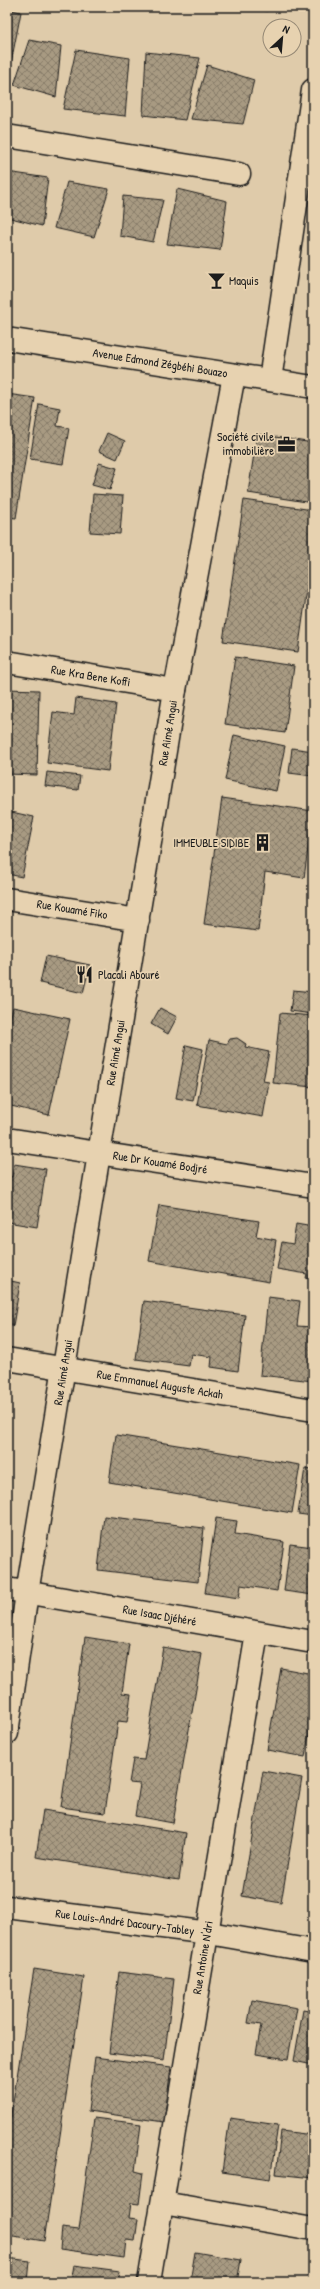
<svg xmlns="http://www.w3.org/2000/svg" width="320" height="2289" font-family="'Patrick Hand',sans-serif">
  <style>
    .building { fill: url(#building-cross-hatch); stroke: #1c1c1c }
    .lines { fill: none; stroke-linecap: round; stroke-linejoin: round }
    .minor-casing { stroke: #1c1c1c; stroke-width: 25 }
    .minor { stroke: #e7d2b0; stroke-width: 22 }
    .labels { text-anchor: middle; stroke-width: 3.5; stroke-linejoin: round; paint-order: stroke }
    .poi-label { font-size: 12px; fill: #1c1c1c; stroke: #e7d2b0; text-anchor: start }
    .street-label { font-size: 12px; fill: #1c1c1c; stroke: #e7d2b0 }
  </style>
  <defs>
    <pattern id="building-cross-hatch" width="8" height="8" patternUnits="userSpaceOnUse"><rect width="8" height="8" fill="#a89a82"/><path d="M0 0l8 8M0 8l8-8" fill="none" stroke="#887d6a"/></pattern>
  </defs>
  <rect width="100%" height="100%" fill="#dfcbaa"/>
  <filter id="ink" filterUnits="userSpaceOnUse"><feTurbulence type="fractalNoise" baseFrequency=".025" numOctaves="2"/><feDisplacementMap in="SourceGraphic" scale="8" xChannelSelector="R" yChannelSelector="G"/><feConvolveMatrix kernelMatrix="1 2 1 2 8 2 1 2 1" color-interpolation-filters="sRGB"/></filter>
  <g filter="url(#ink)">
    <path class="building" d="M241,7H268L267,11Z
      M7,9L21,12L7,83Z
      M29,40L61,46L56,97L14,85Z
      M76,50L130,58L125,116L63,109Z
      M146,52L200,58L185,120L143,115Z
      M207,65L254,80L243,124L191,119Z
      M7,172L48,178L42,226L7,217Z
      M67,182L109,189L94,237L54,228Z
      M177,189L227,201L220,250L167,244Z
      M123,196L163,200L153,242L120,236Z
      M7,394L35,398L16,518L7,517Z
      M39,404L60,408L57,426L69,428L63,464L30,459Z
      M107,433L125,441L117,459L99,451Z
      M257,434L313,443V503L248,493Z
      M99,463L117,468L110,490L92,485Z
      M93,494L123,496L120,534L90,532Z
      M244,500L313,510V548L298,652L223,641Z
      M235,657L294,666L285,733L225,724Z
      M7,689L39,690L37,775L7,774Z
      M76,698L116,704L108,771L47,763L53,712L74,715Z
      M234,735L285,746L276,791L225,780Z
      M292,748L313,751V776L289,773Z
      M47,772L80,776L78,790L45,786Z
      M222,798L313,811L304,878L265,872L258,931L204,924Z
      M7,811L34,817L22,877L7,874Z
      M46,956L90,965L83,993L40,983Z
      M293,990L313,992V1014L290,1011Z
      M13,1007L70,1019L49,1115L7,1105V1035Z
      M160,1008L177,1017L168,1034L151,1024Z
      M280,1013L313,1016V1087L273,1083Z
      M237,1038L246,1044L245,1047L269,1052L263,1081L269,1082L263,1117L197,1105L209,1040L227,1044L230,1039Z
      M186,1045L203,1049L193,1101L176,1098Z
      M14,1164L46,1169L37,1227L7,1222V1176L12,1177Z
      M159,1205L259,1221L256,1236L276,1240L269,1282L149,1261Z
      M296,1224L313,1227V1279L306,1278L307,1274L277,1269L282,1242L293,1244Z
      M7,1280L20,1283L13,1326L7,1325Z
      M268,1297L300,1301L297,1326L313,1327V1381L260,1375Z
      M144,1301L245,1315L238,1371L211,1367L212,1357L191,1354L189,1366L136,1359Z
      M116,1435L300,1465L292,1513L109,1482Z
      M305,1468L313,1469V1516L298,1514Z
      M104,1516L204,1528L198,1582L98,1570Z
      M216,1518L237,1521L235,1534L284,1542L277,1591L241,1585L239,1598L205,1593Z
      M290,1544L313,1547V1595L284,1591Z
      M85,1637L129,1644L122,1693L131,1694L127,1722L118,1721L105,1813L61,1807Z
      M163,1647L202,1654L173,1823L135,1816L140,1784L129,1783L133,1759L144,1760Z
      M281,1668L313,1674V1712L305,1757L267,1750Z
      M263,1771L302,1778L281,1903L242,1896Z
      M43,1810L186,1833L179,1880L36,1857Z
      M34,1969L84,1977L44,2241L7,2235V2140Z
      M119,1972L174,1979L164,2060L109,2053Z
      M252,2000L297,2008L288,2059L256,2054L261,2025L248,2023Z
      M303,2010L313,2012V2065L294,2061Z
      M95,2057L171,2067L164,2122L88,2111Z
      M94,2118L141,2124L135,2171L143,2173L139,2204L131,2203L129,2218L138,2219L135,2241L126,2240L124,2258L60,2249L62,2228L79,2230Z
      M230,2118L278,2125L270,2179L222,2172Z
      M281,2131L313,2135V2178L276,2174Z
      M195,2252L241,2260L237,2282H190Z
      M7,2258L30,2261L28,2282H7Z
      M74,2265L120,2271L118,2282H71Z"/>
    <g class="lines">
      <defs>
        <g id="minor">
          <path d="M7,136L239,174"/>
          <path id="s1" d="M7,339L313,387"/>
          <path d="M270,380L313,90"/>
          <path id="s2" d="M7,662L175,690"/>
          <path id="s3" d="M7,899L138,920"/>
          <path id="s4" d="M7,1139L313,1186"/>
          <path id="s5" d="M7,1359L313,1410"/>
          <path id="s6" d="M7,1589L313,1642"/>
          <path id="s7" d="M7,1733L27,1593L175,690L234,375"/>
          <path id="s8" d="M7,1907L209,1933L313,1951"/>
          <path d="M163,2203L313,2229"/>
          <path id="s9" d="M149,2282L257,1633"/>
        </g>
      </defs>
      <use href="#minor" class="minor-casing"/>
      <use href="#minor" class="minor"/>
    </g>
  </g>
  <defs>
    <symbol id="bar-bare" viewBox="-9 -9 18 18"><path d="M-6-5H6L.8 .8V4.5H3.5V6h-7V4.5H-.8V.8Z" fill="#1c1c1c" stroke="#e7d2b0" stroke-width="2.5" paint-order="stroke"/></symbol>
    <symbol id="office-bare" viewBox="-9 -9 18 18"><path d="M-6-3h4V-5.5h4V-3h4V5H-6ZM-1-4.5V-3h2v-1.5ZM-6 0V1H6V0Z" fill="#1c1c1c" stroke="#e7d2b0" stroke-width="2.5" paint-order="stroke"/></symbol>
    <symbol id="building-bare" viewBox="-9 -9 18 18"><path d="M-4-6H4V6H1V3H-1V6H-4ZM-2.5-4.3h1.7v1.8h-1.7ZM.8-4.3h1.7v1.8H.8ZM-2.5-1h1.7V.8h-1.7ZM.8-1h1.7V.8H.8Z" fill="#1c1c1c" stroke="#e7d2b0" stroke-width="2.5" paint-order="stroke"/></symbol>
    <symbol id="restaurant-bare" viewBox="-9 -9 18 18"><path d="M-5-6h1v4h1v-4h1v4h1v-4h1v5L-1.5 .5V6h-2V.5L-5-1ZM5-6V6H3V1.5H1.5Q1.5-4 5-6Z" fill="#1c1c1c" stroke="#e7d2b0" stroke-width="2.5" paint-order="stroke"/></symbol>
  </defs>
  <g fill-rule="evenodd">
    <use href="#bar-bare" x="204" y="268" width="25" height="25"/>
    <use href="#office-bare" x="274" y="432" width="25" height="25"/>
    <use href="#building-bare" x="250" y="830" width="25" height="25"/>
    <use href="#restaurant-bare" x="72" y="962" width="25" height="25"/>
  </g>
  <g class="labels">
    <g class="poi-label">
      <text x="229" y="285">Maquis</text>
      <text x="274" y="441" text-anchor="end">Société civile<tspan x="274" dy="14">immobilière</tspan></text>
      <text x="249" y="847" text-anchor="end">IMMEUBLE SIDIBE</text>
      <text x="98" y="979">Placali Abouré</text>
    </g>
    <g class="street-label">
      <text dy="4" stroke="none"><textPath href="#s1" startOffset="155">Avenue Edmond Zégbéhi Bouazo</textPath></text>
      <text dy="4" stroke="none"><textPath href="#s2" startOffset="85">Rue Kra Bene Koffi</textPath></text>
      <text dy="4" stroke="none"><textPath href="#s7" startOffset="1013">Rue Aimé Angui</textPath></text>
      <text dy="4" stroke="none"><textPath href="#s3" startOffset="66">Rue Kouamé Fiko</textPath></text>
      <text dy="4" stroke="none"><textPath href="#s7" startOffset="689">Rue Aimé Angui</textPath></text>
      <text dy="4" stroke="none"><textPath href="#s4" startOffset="155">Rue Dr Kouamé Bodjré</textPath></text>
      <text dy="4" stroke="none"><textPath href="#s7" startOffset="365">Rue Aimé Angui</textPath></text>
      <text dy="4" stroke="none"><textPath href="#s5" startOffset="155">Rue Emmanuel Auguste Ackah</textPath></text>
      <text dy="4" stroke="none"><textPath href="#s6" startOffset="155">Rue Isaac Djéhéré</textPath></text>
      <text dy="4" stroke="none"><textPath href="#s8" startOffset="119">Rue Louis-André Dacoury-Tabley</textPath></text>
      <text dy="4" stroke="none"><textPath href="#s9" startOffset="329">Rue Antoine N'dri</textPath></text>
    </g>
  </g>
  <rect width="320" height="2289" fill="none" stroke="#e7d2b0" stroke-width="24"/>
  <rect x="12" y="12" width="296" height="2265" fill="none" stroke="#1c1c1c" stroke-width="1.5" filter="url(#ink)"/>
  <g transform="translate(282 38) rotate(26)"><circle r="19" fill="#e7d2b0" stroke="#968975"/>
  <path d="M0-3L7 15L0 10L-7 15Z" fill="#1c1c1c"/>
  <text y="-6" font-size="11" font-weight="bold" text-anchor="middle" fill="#1c1c1c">N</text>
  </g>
</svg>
